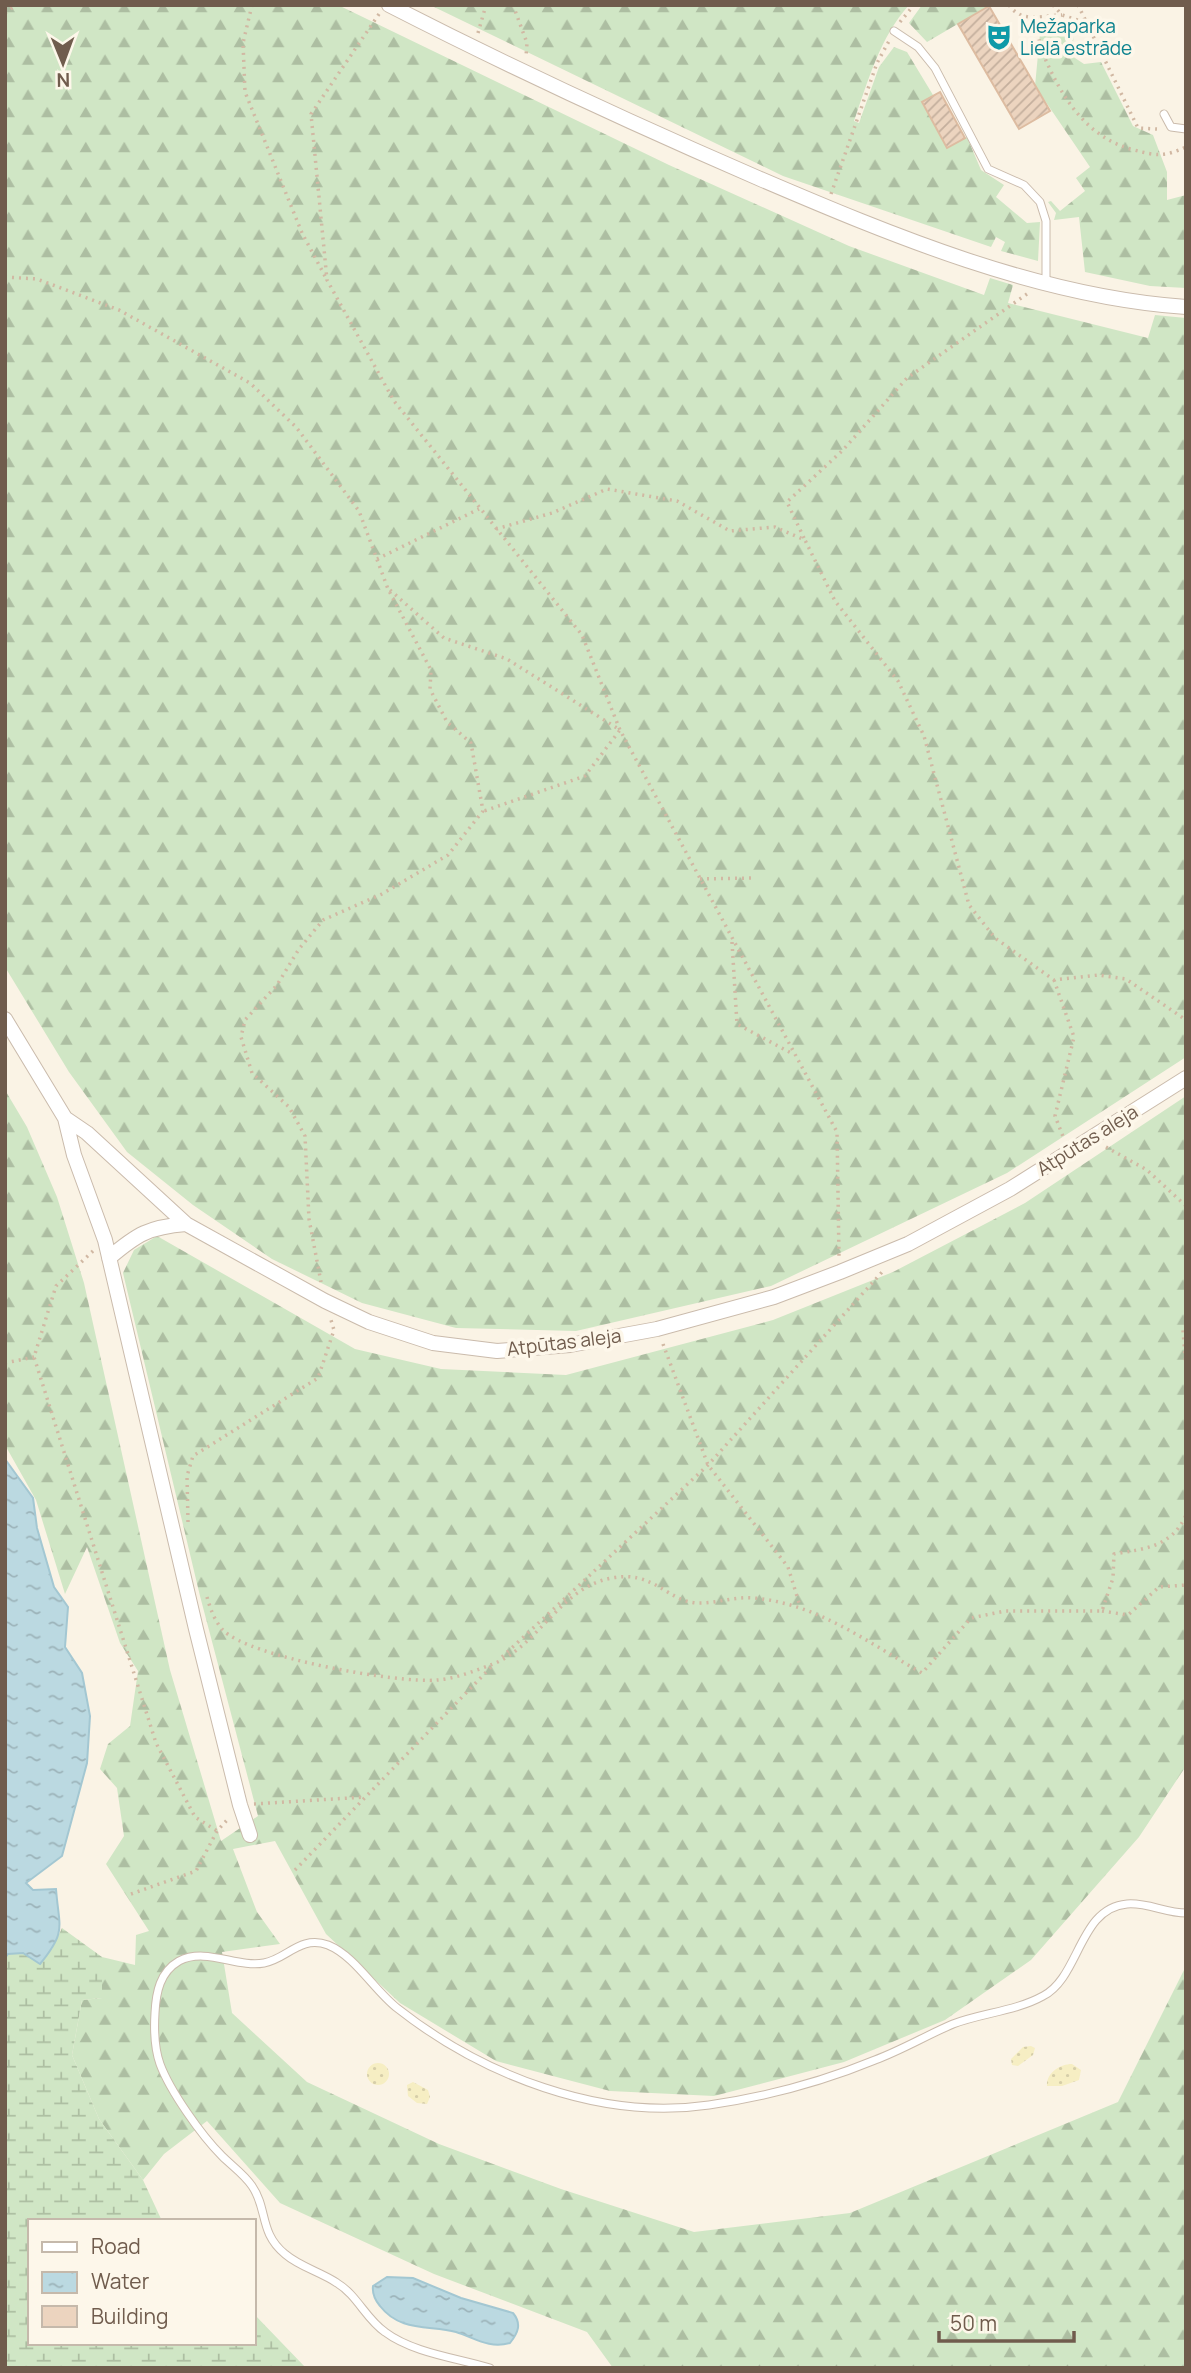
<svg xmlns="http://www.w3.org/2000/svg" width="1191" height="2373" font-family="Manrope,sans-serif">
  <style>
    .forest { fill: url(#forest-firs) }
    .wetland { fill: url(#wetland-marsh) }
    .sand { fill: url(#sand-dots) }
    .water { fill: url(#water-ripples); stroke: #a3c7d2; stroke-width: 2 }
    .building { fill: url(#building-hatch); stroke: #ddbca1; stroke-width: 2 }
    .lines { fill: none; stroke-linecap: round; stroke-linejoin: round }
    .lane-casing { stroke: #cabbac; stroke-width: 9 }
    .street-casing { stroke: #cabbac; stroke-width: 16 }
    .path { stroke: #d1b8a3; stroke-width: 3.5; stroke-dasharray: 2 5; stroke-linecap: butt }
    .lane { stroke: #fff; stroke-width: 7 }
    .street { stroke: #fff; stroke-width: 14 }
    .labels { text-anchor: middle; stroke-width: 7; stroke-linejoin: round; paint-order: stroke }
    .culture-label { font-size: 19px; fill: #0d838f; stroke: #fdf7ea; text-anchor: start }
    .street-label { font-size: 19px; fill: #705c4d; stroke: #fdf7ea }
  </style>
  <defs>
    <pattern id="forest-firs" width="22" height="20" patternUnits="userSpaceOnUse" patternTransform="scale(1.75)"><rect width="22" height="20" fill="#d0e6c5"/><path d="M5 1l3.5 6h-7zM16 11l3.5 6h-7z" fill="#adbea2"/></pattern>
    <pattern id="wetland-marsh" width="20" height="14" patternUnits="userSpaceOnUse" patternTransform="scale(1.75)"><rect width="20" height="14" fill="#d0e6c5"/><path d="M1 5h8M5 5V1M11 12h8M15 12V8" fill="none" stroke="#adbea2"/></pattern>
    <pattern id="sand-dots" width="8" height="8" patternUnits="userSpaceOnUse" patternTransform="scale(1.75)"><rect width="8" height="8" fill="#f6eec3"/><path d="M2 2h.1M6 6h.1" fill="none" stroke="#d6cea9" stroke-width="1.8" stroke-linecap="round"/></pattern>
    <pattern id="water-ripples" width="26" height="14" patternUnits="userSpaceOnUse" patternTransform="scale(1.75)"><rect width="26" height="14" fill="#bbd9e1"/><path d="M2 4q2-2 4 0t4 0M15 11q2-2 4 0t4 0" fill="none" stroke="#9cb3b9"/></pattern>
    <pattern id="building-hatch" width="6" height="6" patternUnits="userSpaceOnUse" patternTransform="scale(1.75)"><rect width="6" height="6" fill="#ecd4bf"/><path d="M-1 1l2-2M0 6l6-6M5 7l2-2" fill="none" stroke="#c4af9d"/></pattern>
  </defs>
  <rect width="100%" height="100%" fill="#faf3e5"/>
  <path class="forest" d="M5,5H338L669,165L849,246L984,295L990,278L1013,285L1008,303L1148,338L1155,315L1186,318V1057L1007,1173L771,1286L576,1331L456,1328L362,1303L272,1259L193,1205L127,1152L69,1072L5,967Z
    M430,5H909C880,37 868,81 854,121L859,123L879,67L894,47L907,52L933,95L922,103L947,147L967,137L981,170L1004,185L996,197L1027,223L1040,222L1038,261L1001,251L1005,242L996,237L991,247L783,176Z
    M922,5H990L927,42L909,23Z
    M1054,21C1077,29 1074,33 1072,56L1084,64L1101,62L1133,126L1153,135L1167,172V200L1186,195V288L1150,286L1085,272L1079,217L1054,220L1056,213L1048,202L1051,201L1060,211L1085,191L1076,178L1090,167L1035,86L1041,23Z
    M5,1090L27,1127L57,1197L84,1283L170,1670L221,1841L258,1816L200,1596L123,1273L134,1250L157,1236L355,1349L441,1369L566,1375L773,1320L893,1272L1025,1203L1186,1096V1766L1139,1837L1031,1960L945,2020L844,2062L714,2096L610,2091L496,2061L400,2003L326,1934L275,1841L233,1849L257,1912L280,1944L222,1952L232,2013L307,2082L439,2144L561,2189L694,2232L850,2213L1118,2102L1186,1966V2368H613L587,2332L434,2274L280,2203L207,2121L164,2154L143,2180L99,2119L72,2055L82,2000L102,1998V1957L135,1965L136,1935L149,1931L106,1864L124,1836L117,1788L100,1769L108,1744L130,1726L138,1671L120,1643L87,1547L65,1594L36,1500L5,1445Z"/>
  <path class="wetland" d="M62,1928L102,1957V1998L82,2000L72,2055L99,2119L143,2180L162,2221H30V2343H254V2314L306,2368H5V1958L8,1954L52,1949Z"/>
  <path class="sand" d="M1031,2046L1035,2048L1033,2055L1018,2066L1012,2065L1011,2059L1023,2047Z
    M367 2074a11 11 0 1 1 22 0a11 11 0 1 1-22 0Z
    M1072,2064L1081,2070L1079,2080L1062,2086H1047C1046,2073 1060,2064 1072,2064Z
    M413,2082L428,2090L430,2097L427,2104L417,2103L408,2096L407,2085Z"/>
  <path class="water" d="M5,1459L33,1498L37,1528L54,1587L68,1607L65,1647L82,1673L90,1716L87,1763L62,1856L26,1883L33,1890L56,1889C59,1928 67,1931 40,1964L23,1953L8,1954L5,1958Z
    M387,2277L413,2278L461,2298L513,2313C522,2324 518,2333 510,2343C489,2349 475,2338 456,2332C429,2325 400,2332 380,2306C375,2300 372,2294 373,2286Z"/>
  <path class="building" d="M989,6L1050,111L1019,129L958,24Z
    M940,92L965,138L947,148L922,102Z"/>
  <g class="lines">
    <defs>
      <path id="lane" d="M894,31L918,47L935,68L988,169L1024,185L1040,202L1046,221V281
        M1164,114L1171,127L1186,129
        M490,2368C457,2358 413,2353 385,2332C366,2319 357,2295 337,2283C321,2272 300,2267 285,2254C259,2233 268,2209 252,2186C244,2174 232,2166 222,2156C201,2135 170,2091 160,2064C154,2047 154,2029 155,2013C156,1992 160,1972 179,1961C206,1947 237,1968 264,1963C287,1959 300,1935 328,1945C355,1956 374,1990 397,2008C482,2075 600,2121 709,2105C764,2097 824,2081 875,2060C902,2050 927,2035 953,2024C982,2013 1016,2011 1043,1996C1080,1977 1079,1908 1127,1904C1146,1902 1166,1913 1186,1913"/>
      <path id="street" d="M389,5C510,67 633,124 758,178C891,235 1039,297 1186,307
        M5,1019L65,1118L87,1133L186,1224L325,1301L369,1322L433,1343L497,1351L570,1345L657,1329L774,1297L840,1272L908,1244L1010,1189L1186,1078
        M65,1118L74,1155L105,1240L196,1629L240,1805L250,1835
        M109,1258C137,1234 149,1227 186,1224"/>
    </defs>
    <use href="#lane" class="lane-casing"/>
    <use href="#street" class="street-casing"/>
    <path class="path" d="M252,5L243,43L245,92L302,233L326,278
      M513,5L527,43L526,57
      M1009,5C1022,24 1043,15 1062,15
      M1053,5L1062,15L1087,23
      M1078,5L1138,128L1157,129
      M5,13L16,5
      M379,14L311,114L327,280L394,401L582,635L620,730L837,1132L839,1256
      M1034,19C1038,31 1039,44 1044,56C1062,98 1087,138 1134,150C1157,156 1164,157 1186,147
      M900,22L914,5
      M478,33L486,5
      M831,194L877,63L889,41
      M5,277L37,279L119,310L250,383L296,427L359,511L388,589L431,670L430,689L447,722L471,743L483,811L448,855L382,894L323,920L299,949L277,985L245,1020L241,1037L252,1073L289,1107L305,1136L309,1219L321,1282
      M496,529L552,513L607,489L677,501L730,531L775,527L805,540L835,601L898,681L924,736L969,905L995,938L1054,980L1098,975L1126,979L1186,1020
      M804,538L787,502L843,450L907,378L1027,294
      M377,559L479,509
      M390,590L444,638L507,659L620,730L585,776L484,811
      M700,879L753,878
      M732,942L737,1024L793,1054
      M1054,980L1074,1037L1055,1116L1064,1139
      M1106,1147L1147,1170L1186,1206
      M93,1251L56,1286L34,1357L156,1743L195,1817L217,1831
      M1186,1324L1183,1330L1186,1369
      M663,1344L708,1465L788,1567L800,1606
      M5,1363L34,1357
      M188,1522L187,1476L193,1456L318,1378L334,1330L331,1320
      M207,1597C210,1608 215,1622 223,1630C248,1657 400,1684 437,1680C455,1679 477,1670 493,1664C539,1646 560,1587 612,1578C653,1570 666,1600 696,1603C715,1604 735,1596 754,1598C818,1604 867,1642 922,1673L971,1618L1005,1611H1102L1113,1578L1114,1554C1144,1549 1172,1547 1186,1515
      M1102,1611L1128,1615L1159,1587L1186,1585
      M502,1657L708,1465L883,1271
      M254,1804L365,1797
      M295,1870L494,1664
      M131,1894L196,1871L217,1831L228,1819"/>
    <use href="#lane" class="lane"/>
    <use href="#street" class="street"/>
  </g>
  <defs>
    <symbol id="theatre-bare" viewBox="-9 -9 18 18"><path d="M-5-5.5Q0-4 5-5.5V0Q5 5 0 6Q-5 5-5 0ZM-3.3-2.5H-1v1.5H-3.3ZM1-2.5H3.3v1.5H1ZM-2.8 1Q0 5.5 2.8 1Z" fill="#0f9aa8" stroke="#fdf7ea" stroke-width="2.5" paint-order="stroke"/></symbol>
  </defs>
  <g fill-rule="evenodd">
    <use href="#theatre-bare" x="980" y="18" width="38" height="38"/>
  </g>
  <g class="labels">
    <g class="culture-label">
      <text x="1020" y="33">Mežaparka<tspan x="1020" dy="22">Lielā estrāde</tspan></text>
    </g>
    <g class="street-label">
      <text transform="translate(1087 1140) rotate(-32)" y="7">Atpūtas aleja</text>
      <text transform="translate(564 1342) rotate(-7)" y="7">Atpūtas aleja</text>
    </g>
  </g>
  <rect width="1191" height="2373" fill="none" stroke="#705c4d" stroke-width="14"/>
  <rect x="28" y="2219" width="228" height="126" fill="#fdf7ea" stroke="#c5b9ab" stroke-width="2"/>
  <rect x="42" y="2242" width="35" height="10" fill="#ffffff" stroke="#c5b9ab" stroke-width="2"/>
  <text x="91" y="2254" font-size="21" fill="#705c4d">Road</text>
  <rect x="42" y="2272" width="35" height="21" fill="url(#water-ripples)" stroke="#c5b9ab" stroke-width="2"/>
  <text x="91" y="2289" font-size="21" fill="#705c4d">Water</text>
  <rect x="42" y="2306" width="35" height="21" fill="#ecd4bf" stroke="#c5b9ab" stroke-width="2"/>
  <text x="91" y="2324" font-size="21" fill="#705c4d">Building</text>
  <g transform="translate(63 63) rotate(179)" stroke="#fdf7ea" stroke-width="5" paint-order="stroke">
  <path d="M0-5L12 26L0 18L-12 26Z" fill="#705c4d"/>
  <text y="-10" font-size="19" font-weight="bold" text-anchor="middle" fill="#705c4d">N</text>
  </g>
  <path d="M939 2331v10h135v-10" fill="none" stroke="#705c4d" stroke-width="3.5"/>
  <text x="950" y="2331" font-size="21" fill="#705c4d" stroke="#fdf7ea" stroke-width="5" paint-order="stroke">50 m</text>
</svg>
